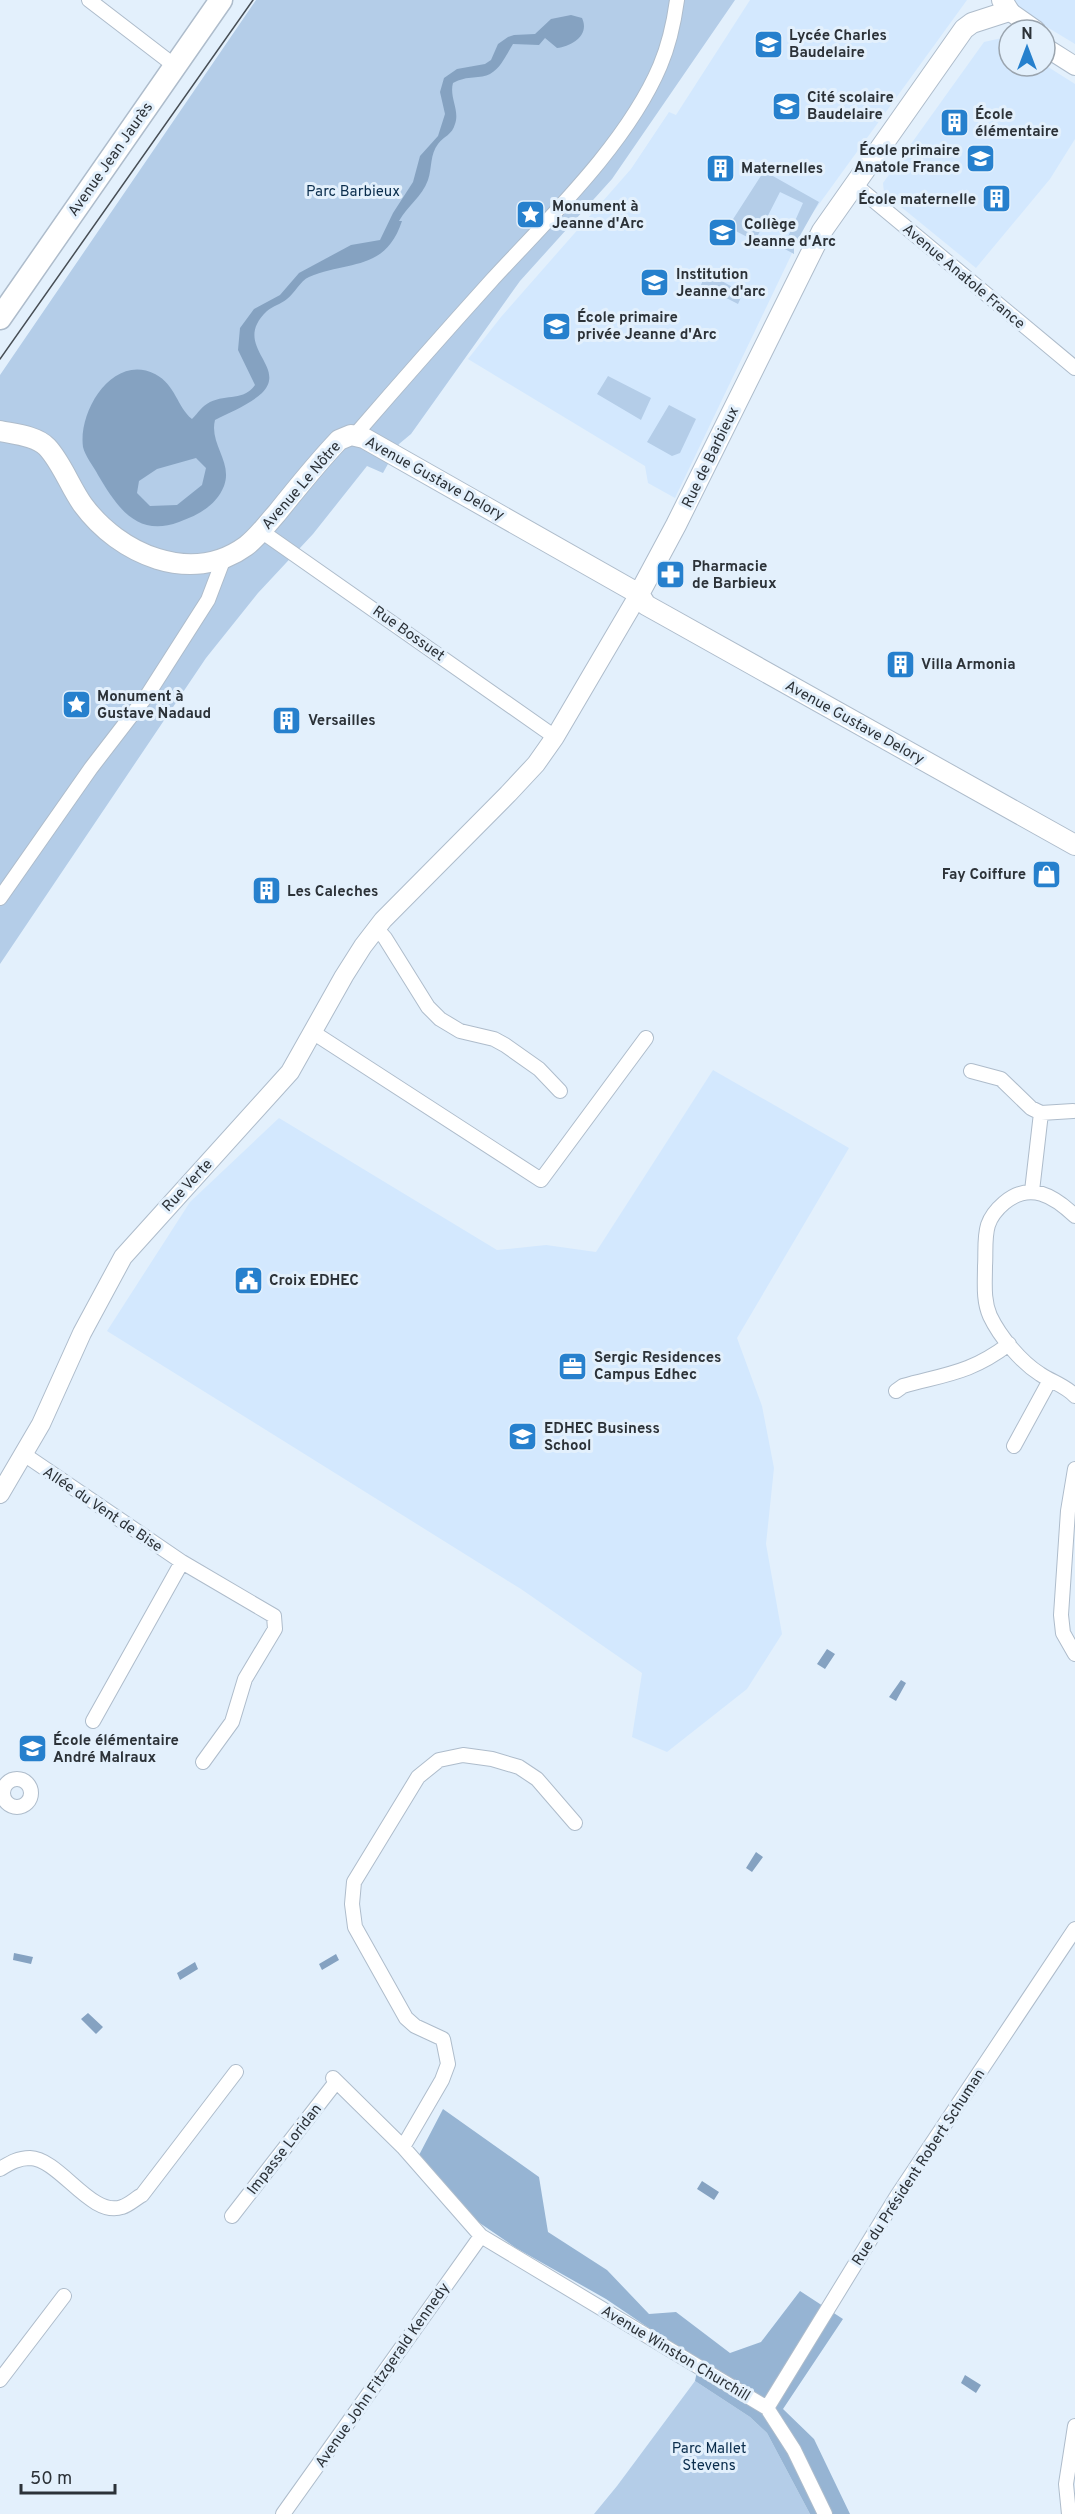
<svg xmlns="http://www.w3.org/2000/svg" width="1075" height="2514" font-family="Overpass,sans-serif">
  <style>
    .built { fill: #d3e8fe }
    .green { fill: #b4cde8 }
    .forest { fill: #96b4d3 }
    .water { fill: #85a2c1; fill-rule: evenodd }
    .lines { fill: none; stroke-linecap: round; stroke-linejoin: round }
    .minor-casing { stroke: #aebccb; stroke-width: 16 }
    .tertiary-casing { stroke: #aebccb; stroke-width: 20 }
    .secondary-casing { stroke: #aebccb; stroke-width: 22 }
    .primary-casing { stroke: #aebccb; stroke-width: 25 }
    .minor { stroke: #fff; stroke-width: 14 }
    .tertiary { stroke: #fff; stroke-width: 18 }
    .secondary { stroke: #fff; stroke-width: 20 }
    .primary { stroke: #fff; stroke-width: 22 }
    .tram { stroke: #474e55; stroke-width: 1.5 }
    .labels { text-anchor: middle; stroke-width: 6; stroke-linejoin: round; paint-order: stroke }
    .poi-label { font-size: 15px; font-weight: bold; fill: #2c3238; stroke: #e3f0fc; text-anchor: start }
    .street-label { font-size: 15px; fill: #2c3238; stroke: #e3f0fc }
    .park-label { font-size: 15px; fill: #0a2d4c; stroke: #e3f0fc }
  </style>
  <rect width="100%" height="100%" fill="#e3f0fc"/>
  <path class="built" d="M750,0H967L809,218L675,498L648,483L645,466L468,359L501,317L631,169L669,112L676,115Z
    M1011,0H1075V44L1009,4Z
    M1002,38L1009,42V66L1045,65L1075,84V139L1050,179L976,268L884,193L883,183L984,42Z
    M713,1070L849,1148L737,1338L762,1406L774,1468L766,1544L782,1634L747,1689L667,1752L632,1737L642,1673L521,1589L107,1331L190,1202L279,1118L497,1250L546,1245L596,1252Z"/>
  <path class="green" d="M256,0H735L612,179L520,281L411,434L399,444L383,473L367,466L313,534L258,593L206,658L0,964V375Z
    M764,171L819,202L794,246V254L783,248L803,203L780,192L755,241L728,227Z
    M706,272L743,293L738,304L701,285Z
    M608,376L651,398L641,420L597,394Z
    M669,405L696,419L680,453L672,456L647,442Z
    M695,2381L750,2417L767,2433L810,2514H594L617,2486Z"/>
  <path class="forest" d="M443,2109L539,2177L548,2232L607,2270L649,2314L676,2312L730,2353L761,2342L800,2291L843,2319L783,2409L814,2439L850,2514H810L767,2433L750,2417L695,2381L699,2362L606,2299L516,2248L471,2217L418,2157Z"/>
  <path class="water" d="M571,15L582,18C590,35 572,46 557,48L545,38L539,45L513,44C506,55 501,68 490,74C481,79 467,75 453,83C449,97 460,110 455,124C452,135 444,136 438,144C430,154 432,168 428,180C422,197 407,206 399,221H402C385,272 349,260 309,277C300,281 295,293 287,299C281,304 273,306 267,311C230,346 289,366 262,393C249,405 230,412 215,420C209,444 233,462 224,486C216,506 198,515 179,522C137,538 117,507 98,475C94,467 85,456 83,447C78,411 113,353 155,374C176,385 177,407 192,419C198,413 202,406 210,402C227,394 244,401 255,385L238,350L240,328L254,309L280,295L299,273L351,245L380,240L393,213L413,182L420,156L438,136L445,114L440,92L444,78L457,69L485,64L491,60L498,44L508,37L514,35L535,34L551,19ZM196,458L206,468L202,485L177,505L150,506L137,493L139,481L157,469Z
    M827,1649L835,1654L825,1669L817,1664Z
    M901,1680L906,1683L896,1701L889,1697Z
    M756,1852L763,1857L752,1872L746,1868Z
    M14,1953L33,1957L31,1964L13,1960Z
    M336,1954L339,1960L322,1970L319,1964Z
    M195,1962L198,1969L180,1980L177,1973Z
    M88,2013L103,2027L96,2034L81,2019Z
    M702,2181L719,2192L714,2200L697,2189Z
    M965,2375L981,2385L976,2393L961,2383Z"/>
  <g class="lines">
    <defs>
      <path id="minor" d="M89,0L175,66
        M854,184L1075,368
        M355,435C400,383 445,332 491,281C548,219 627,144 660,66C669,45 674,22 677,0
        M261,531L555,737
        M0,898L91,768L148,694L208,600L224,558
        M376,928L385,938L428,1007L440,1019L460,1031L494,1039L505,1045L539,1069L560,1091
        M314,1033L541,1180L646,1038
        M971,1071L1001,1079L1031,1108L1041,1113L1032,1191
        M1041,1113L1073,1111
        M1075,1216C1054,1196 1030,1181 1004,1203C997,1209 991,1216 988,1225C984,1238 986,1253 985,1266C985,1283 983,1300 990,1316C1000,1337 1021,1362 1040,1374C1052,1382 1066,1386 1075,1396
        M896,1391L903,1386C946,1374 971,1373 1009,1344
        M1014,1446L1050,1380
        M25,1455L182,1562L274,1616L275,1629L245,1679L232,1722L203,1762
        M1075,1469L1068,1511L1061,1615L1063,1633L1075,1654
        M93,1721L182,1562
        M3 1793a14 14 0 1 1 28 0a14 14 0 1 1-28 0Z
        M333,2078L403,2147L481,2236L767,2408L794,2450L825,2514
        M403,2147L442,2080L448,2064L443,2039L415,2026L406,2018L355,1927L352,1904L354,1882L418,1777L439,1760L463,1755L492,1759L519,1767L537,1779L575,1823
        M0,2169C10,2163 18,2158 30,2158C60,2159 91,2218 122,2207C129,2205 136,2198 142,2195L236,2072
        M232,2216L336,2082
        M0,2380L64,2296
        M767,2408L897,2196L1075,1929
        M283,2514L481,2236
        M1069,2514L1066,2484L1075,2426"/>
      <path id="tertiary" d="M1009,11L1036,30
        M1045,47L1075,66
        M0,1494L41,1424L82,1333L123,1257L290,1072L344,976L363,946L383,920L508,794L536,764L555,737L639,594"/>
      <path id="secondary" d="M0,431C14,434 37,436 47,447C62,463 70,487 83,505C119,554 191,586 246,546C258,537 267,524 277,513C297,488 317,463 339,440L351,435L364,438L639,594L646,605L664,615L1075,845
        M639,594L676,525L822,231L964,29L972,23L1009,11L1002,0"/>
      <path id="primary" d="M0,318L221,0"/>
    </defs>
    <use href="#minor" class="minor-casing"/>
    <use href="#tertiary" class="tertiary-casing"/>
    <use href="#secondary" class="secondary-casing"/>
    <use href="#primary" class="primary-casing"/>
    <use href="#minor" class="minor"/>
    <use href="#tertiary" class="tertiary"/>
    <use href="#secondary" class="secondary"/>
    <use href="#primary" class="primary"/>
    <path class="tram" d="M0,359L253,0"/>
  </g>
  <defs>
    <symbol id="school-square" viewBox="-11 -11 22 22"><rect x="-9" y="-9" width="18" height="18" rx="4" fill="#2680cd" stroke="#e3f0fc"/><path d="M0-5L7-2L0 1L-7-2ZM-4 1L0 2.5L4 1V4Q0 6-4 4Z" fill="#fff"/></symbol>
    <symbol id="building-square" viewBox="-11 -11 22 22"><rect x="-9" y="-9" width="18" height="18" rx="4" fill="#2680cd" stroke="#e3f0fc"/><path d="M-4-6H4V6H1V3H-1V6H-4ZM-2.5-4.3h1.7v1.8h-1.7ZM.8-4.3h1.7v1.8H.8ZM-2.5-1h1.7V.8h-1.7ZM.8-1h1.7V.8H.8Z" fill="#fff"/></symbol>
    <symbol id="sight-square" viewBox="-11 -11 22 22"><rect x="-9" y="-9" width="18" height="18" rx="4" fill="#2680cd" stroke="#e3f0fc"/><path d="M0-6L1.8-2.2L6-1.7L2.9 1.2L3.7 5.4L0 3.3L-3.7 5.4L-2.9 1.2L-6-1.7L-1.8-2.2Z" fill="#fff"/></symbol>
    <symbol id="pharmacy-square" viewBox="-11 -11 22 22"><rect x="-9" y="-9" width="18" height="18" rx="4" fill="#2680cd" stroke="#e3f0fc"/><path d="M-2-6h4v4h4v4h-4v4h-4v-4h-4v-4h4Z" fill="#fff"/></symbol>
    <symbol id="shop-square" viewBox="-11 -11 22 22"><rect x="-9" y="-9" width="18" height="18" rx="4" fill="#2680cd" stroke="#e3f0fc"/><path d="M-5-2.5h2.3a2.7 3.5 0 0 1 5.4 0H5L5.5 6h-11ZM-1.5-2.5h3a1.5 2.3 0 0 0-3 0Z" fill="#fff"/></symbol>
    <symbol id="civic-square" viewBox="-11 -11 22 22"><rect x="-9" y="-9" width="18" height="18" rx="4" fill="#2680cd" stroke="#e3f0fc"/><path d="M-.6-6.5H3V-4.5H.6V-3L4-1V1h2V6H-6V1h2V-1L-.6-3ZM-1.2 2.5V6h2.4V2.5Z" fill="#fff"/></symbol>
    <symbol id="office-square" viewBox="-11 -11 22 22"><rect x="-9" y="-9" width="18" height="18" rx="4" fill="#2680cd" stroke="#e3f0fc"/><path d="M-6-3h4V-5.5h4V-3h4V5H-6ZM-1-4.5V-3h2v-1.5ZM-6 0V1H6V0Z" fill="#fff"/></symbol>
    <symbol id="university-square" viewBox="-11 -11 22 22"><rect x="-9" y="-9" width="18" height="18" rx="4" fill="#2680cd" stroke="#e3f0fc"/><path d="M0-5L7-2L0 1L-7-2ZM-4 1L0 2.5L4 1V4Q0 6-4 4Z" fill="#fff"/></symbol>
  </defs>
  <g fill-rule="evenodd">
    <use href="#school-square" x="752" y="28" width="33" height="33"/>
    <use href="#school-square" x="770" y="90" width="33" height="33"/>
    <use href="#building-square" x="938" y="106" width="33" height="33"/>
    <use href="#school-square" x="964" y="142" width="33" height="33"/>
    <use href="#building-square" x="704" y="152" width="33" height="33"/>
    <use href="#building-square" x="980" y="182" width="33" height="33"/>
    <use href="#sight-square" x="514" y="198" width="33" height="33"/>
    <use href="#school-square" x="706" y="216" width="33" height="33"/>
    <use href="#school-square" x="638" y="266" width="33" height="33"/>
    <use href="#school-square" x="540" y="310" width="33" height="33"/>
    <use href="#pharmacy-square" x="654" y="558" width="33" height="33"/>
    <use href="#building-square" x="884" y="648" width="33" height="33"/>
    <use href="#sight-square" x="60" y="688" width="33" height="33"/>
    <use href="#building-square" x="270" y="704" width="33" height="33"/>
    <use href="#shop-square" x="1030" y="858" width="33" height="33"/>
    <use href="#building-square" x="250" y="874" width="33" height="33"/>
    <use href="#civic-square" x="232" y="1264" width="33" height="33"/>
    <use href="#office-square" x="556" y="1350" width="33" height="33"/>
    <use href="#university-square" x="506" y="1420" width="33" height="33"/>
    <use href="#school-square" x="16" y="1732" width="33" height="33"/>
  </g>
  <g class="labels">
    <g class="poi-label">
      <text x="789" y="40">Lycée Charles<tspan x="789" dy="17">Baudelaire</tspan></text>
      <text x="807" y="102">Cité scolaire<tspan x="807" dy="17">Baudelaire</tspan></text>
      <text x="975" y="119">École<tspan x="975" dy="17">élémentaire</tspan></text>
      <text x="960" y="155" text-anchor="end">École primaire<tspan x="960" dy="17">Anatole France</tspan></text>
      <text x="741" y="173">Maternelles</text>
      <text x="976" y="204" text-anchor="end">École maternelle</text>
      <text x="552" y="211">Monument à<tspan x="552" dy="17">Jeanne d'Arc</tspan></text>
      <text x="744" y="229">Collège<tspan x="744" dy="17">Jeanne d'Arc</tspan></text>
      <text x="676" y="279">Institution<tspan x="676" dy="17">Jeanne d'arc</tspan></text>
      <text x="577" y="322">École primaire<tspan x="577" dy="17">privée Jeanne d'Arc</tspan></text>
      <text x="692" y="571">Pharmacie<tspan x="692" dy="17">de Barbieux</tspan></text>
      <text x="921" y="669">Villa Armonia</text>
      <text x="97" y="701">Monument à<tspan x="97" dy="17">Gustave Nadaud</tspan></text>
      <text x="308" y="725">Versailles</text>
      <text x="1026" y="879" text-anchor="end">Fay Coiffure</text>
      <text x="287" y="896">Les Caleches</text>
      <text x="269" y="1285">Croix EDHEC</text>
      <text x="594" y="1362">Sergic Residences<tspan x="594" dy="17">Campus Edhec</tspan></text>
      <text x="544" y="1433">EDHEC Business<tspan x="544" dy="17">School</tspan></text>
      <text x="53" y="1745">École élémentaire<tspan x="53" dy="17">André Malraux</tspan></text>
    </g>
    <g class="street-label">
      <text transform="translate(110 159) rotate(-55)" y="5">Avenue Jean Jaurès</text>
      <text transform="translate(964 276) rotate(40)" y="5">Avenue Anatole France</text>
      <text transform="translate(710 457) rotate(-64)" y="5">Rue de Barbieux</text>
      <text transform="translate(435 478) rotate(29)" y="5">Avenue Gustave Delory</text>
      <text transform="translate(301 485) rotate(-49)" y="5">Avenue Le Nôtre</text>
      <text transform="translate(409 633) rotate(35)" y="5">Rue Bossuet</text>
      <text transform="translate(855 722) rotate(29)" y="5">Avenue Gustave Delory</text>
      <text transform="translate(187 1185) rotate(-47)" y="5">Rue Verte</text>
      <text transform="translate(103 1509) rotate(34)" y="5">Allée du Vent de Bise</text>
      <text transform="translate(284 2149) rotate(-52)" y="5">Impasse Loridan</text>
      <text transform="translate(918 2167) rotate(-57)" y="5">Rue du Président Robert Schuman</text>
      <text transform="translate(676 2353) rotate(31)" y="5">Avenue Winston Churchill</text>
      <text transform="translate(382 2375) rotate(-55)" y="5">Avenue John Fitzgerald Kennedy</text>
    </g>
    <g class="park-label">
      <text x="353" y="196">Parc Barbieux</text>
      <text x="709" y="2453">Parc Mallet<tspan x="709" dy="17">Stevens</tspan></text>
    </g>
  </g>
  <g transform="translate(1027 48)"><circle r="28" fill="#e3f0fc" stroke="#9aa4ae" stroke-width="1.5"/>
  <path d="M0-4.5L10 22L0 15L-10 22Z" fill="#2680cd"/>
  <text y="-9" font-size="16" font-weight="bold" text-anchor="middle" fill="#2c3238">N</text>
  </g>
  <path d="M21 2484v9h94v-9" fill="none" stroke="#2c3238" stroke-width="3"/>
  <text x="30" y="2484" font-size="18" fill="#2c3238" stroke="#e3f0fc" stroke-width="4.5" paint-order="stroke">50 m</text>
</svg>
